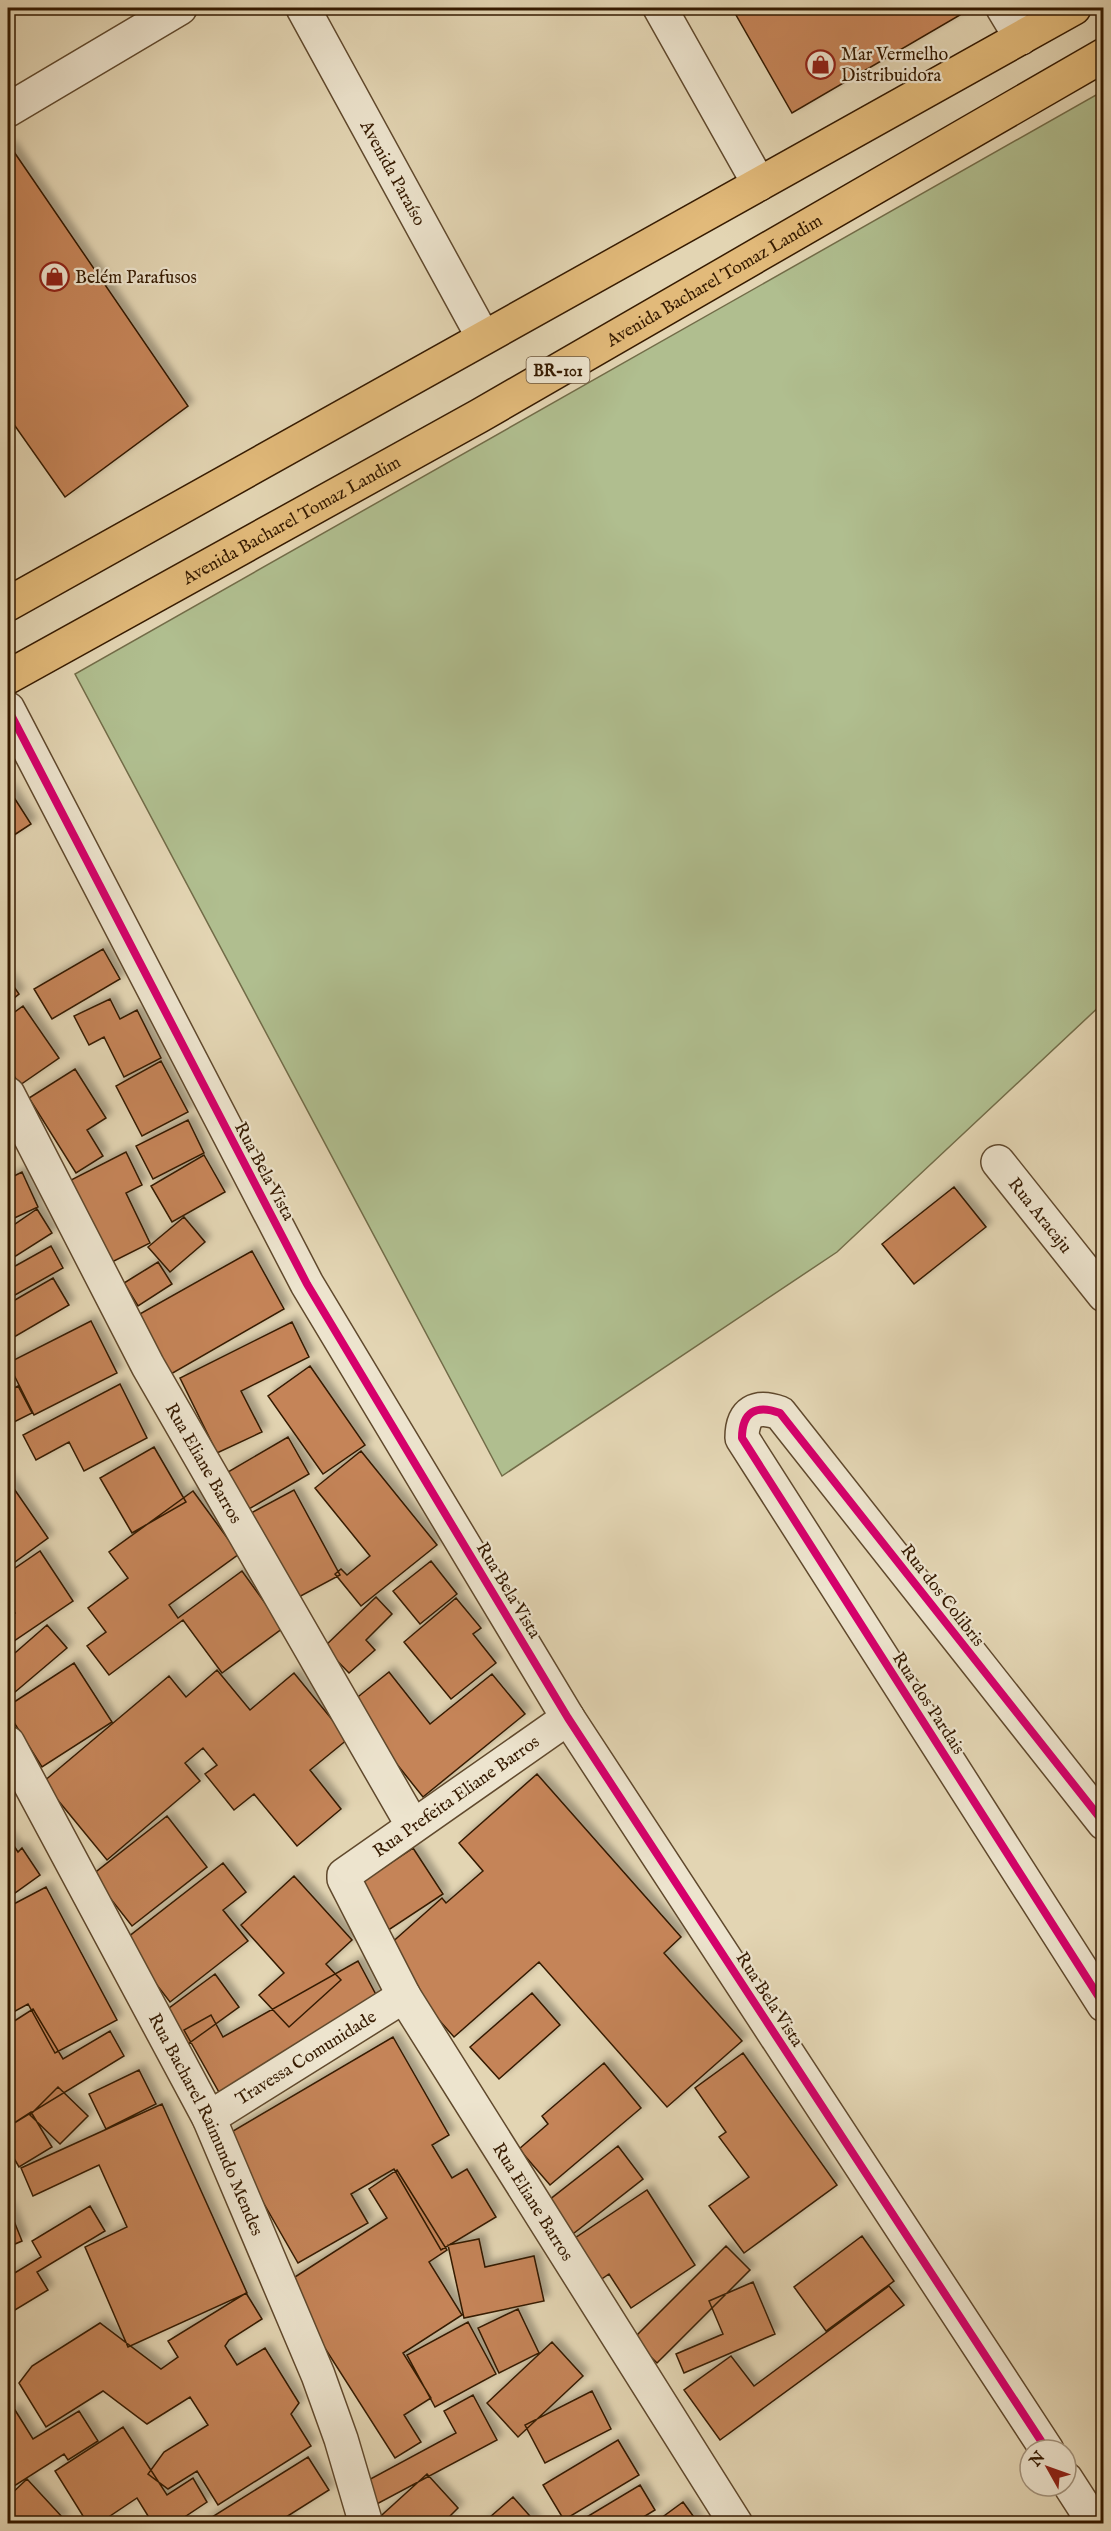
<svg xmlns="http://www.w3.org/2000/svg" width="1111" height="2531" font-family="'IM FELL English',serif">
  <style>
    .green { fill: #b0be8f; stroke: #726c48; stroke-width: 1.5 }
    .building { fill: #c58459; stroke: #351a00; stroke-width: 1.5; filter: url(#shadow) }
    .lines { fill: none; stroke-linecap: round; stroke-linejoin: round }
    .minor-casing { stroke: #60492d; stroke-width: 36 }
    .highway-casing { stroke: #351a00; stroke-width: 36 }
    .minor { stroke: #ede4ce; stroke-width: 33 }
    .highway { stroke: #e2ba7a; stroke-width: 33 }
    .cycleway-casing { stroke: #ede4ce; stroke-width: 11 }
    .cycleway { stroke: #d6006c; stroke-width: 8 }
    .labels { text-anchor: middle; stroke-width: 4.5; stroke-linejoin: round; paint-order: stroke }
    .shield { fill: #ede4ce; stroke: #6c573e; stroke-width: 1.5 }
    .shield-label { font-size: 16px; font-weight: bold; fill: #351a00 }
    .poi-label { font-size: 18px; fill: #351a00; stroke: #ede4ce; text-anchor: start }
    .street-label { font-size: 18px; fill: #351a00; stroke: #ede4ce }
  </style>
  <defs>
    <filter id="shadow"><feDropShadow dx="5.5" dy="-5.5" stdDeviation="3" flood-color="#0004"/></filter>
  </defs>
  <rect width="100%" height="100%" fill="#e3d5b3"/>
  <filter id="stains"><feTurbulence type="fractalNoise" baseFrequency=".00333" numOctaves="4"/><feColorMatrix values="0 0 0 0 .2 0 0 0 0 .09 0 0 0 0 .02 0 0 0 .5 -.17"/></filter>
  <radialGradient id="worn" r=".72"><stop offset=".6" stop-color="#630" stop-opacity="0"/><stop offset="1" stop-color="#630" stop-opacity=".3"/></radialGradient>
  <path class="green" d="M1103,91V1003L837,1252L502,1476L75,674Z"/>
  <path class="building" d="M732,8H956L960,15L792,113Z
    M10,146L188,406L65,497L8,416V148Z
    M8,788L31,824L8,839Z
    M103,949L120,979L52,1019L34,989Z
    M8,978L19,994L8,1003Z
    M110,999L120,1019L137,1010L161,1058L124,1077L104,1037L89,1045L74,1016Z
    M23,1006L59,1058L20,1085L8,1067V1017Z
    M161,1061L188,1112L142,1136L116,1086Z
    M75,1069L106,1118L87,1130L103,1156L76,1173L29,1098Z
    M188,1120L204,1153L153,1179L136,1146Z
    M126,1152L142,1185L126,1193L150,1243L112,1262L71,1180Z
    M204,1155L225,1192L172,1222L151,1186Z
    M22,1172L38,1207L8,1221V1179Z
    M954,1187L986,1227L914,1284L882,1244Z
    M37,1209L52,1233L8,1261V1229Z
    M184,1217L205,1242L170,1272L148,1247Z
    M51,1246L63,1268L8,1299V1270Z
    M252,1251L284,1309L171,1374L138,1315Z
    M158,1262L172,1284L138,1306L124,1283Z
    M53,1278L69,1305L9,1340L8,1304Z
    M91,1321L117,1373L34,1415L8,1363Z
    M292,1322L309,1357L241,1391L262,1432L217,1453L180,1378Z
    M310,1366L365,1445L323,1474L268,1396Z
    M120,1384L147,1438L84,1471L69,1442L36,1460L23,1435Z
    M18,1386L32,1413L8,1425V1391Z
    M288,1437L309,1474L249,1509L228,1472Z
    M154,1447L186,1502L132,1533L100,1478Z
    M361,1451L437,1545L361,1606L335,1574L341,1569L347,1575L370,1556L315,1488Z
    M8,1480L48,1538L8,1567Z
    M294,1490L340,1575L297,1598L251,1513Z
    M193,1491L239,1554L169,1605L178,1618L242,1571L283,1628L222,1673L183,1620L109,1675L87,1646L106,1632L88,1608L128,1578L109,1552Z
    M40,1551L73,1601L8,1645V1618L15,1613L8,1602V1573Z
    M431,1561L457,1594L420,1624L393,1591Z
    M376,1597L392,1614L366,1640L375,1650L349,1673L324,1647Z
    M456,1598L481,1628L473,1634L496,1663L451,1699L404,1642Z
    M47,1625L67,1648L8,1698V1659Z
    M74,1663L112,1722L42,1767L8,1713V1706Z
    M217,1670L250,1710L294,1673L348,1739L310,1770L341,1809L297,1846L254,1794L234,1810L205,1774L217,1765L203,1748L185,1763L200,1781L107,1860L43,1782L169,1676L186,1697Z
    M389,1672L430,1724L492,1674L525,1714L423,1797L349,1704Z
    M537,1774L681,1937L664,1953L742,2041L667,2107L539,1962L454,2037L380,1953L442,1898L446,1903L483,1871L459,1843Z
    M167,1816L207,1867L132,1926L92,1875Z
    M8,1837L18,1852L22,1848L40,1875L8,1898Z
    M413,1848L443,1894L387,1931L357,1885Z
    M223,1863L246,1892L223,1910L248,1941L170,2002L123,1941Z
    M294,1876L352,1940L326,1964L341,1980L289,2027L259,1995L284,1973L241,1925Z
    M46,1887L117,2020L55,2053L28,2004L8,2015V1907Z
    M358,1961L381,2004L220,2094L184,2030L211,2015L223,2037Z
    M215,1974L239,2007L181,2049L157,2017Z
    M532,1993L560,2025L499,2079L470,2047Z
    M33,2009L63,2059L110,2031L124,2056L8,2127V2025Z
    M393,2037L449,2135L432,2145L452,2178L467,2169L496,2217L441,2250L394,2169L351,2194L368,2223L298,2263L248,2176L251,2174L228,2134Z
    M743,2053L837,2185L744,2253L709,2206L749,2177L719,2137L726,2132L695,2088Z
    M604,2063L641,2108L550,2185L519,2149L548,2124L542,2116Z
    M139,2070L156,2104L106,2129L89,2094Z
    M58,2087L88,2116L60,2144L30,2115Z
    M162,2104L247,2293L128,2347L85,2247L127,2227L99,2165L33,2196L21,2168Z
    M31,2112L52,2147L19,2167L8,2148V2127Z
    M618,2146L643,2179L569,2237L544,2204Z
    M397,2170L447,2250L429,2262L462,2315L403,2353L431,2398L404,2415L421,2442L395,2458L284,2284L387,2218L369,2189Z
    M647,2190L695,2265L631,2308L609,2274L590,2287L563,2246Z
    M8,2206L22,2241L8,2247Z
    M90,2206L105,2231L37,2272L48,2290L15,2310L8,2299V2277L41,2257L32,2241Z
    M862,2236L894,2281L826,2331L794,2287Z
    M479,2239L485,2267L534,2256L544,2301L464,2318L448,2245Z
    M726,2246L750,2270L657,2363L633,2339Z
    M753,2282L775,2334L684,2373L676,2354L723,2334L709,2301Z
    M889,2286L904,2305L720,2440L684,2390L731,2356L754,2386Z
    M246,2293L262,2319L229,2340L225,2346L237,2365L265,2348L299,2403L291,2414L311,2446L218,2505L197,2471L168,2489L148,2474L164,2452L208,2425L190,2397L147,2424L103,2391L46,2427L19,2383L32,2366L100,2323L161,2369L178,2357L168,2341Z
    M518,2309L539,2353L499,2373L478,2328Z
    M468,2322L496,2374L435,2407L407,2355Z
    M552,2342L583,2376L518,2437L487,2403Z
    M592,2391L611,2429L545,2463L525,2425Z
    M473,2395L497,2440L375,2505L363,2483L456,2433L444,2411Z
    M15,2410L33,2439L79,2411L98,2441L68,2460L64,2454L8,2490V2414Z
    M123,2427L167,2495L193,2478L207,2502L174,2524H153L137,2498L98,2524H88L55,2471Z
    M618,2440L639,2475L564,2520L543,2485Z
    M308,2457L329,2490L286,2517L290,2524L204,2522Z
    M427,2474L458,2508L442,2524H372Z
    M27,2479L63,2518L57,2524H8V2497Z
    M640,2485L655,2510L632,2524H575Z
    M513,2497L537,2524H482Z
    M683,2502L699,2524H653Z"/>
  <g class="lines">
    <defs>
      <g id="minor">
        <path id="s1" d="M303,8L483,337"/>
        <path d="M660,8L759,184"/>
        <path d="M1003,8L1021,38"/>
        <path d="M8,110L180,8"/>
        <path d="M8,709L307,1284L568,1718L1047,2450"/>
        <path id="s2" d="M8,1094L148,1366L413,1826"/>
        <path id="s3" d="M998,1162L1104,1295"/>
        <path id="s4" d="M568,1718L344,1875V1879L404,1996L736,2524"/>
        <path id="s5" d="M8,1743L209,2118L318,2375L341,2439L366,2524"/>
        <path d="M1104,1823L780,1413C756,1404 742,1412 742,1438L1104,2005"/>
        <path id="s6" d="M209,2118L404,1996"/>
        <path d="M1066,2479L1095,2524"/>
      </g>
      <g id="highway">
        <path d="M8,604L1074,8"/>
        <path id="s7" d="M8,677L479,416L1104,55"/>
      </g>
    </defs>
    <use href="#minor" class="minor-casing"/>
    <use href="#highway" class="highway-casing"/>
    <use href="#minor" class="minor"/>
    <use href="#highway" class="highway"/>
    <defs>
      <path id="cycleway" d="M8,709L307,1284L568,1718L1047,2450
        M1104,1823L780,1413C756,1404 742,1412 742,1438L1104,2005"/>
    </defs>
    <use href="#cycleway" class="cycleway-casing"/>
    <use href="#cycleway" class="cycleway"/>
  </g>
  <defs>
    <symbol id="shop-ring" viewBox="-11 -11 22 22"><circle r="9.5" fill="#ede4ce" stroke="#8f2418" stroke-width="1.5"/><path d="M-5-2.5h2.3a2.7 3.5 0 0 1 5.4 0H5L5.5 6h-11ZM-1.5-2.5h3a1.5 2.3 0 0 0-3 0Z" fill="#8f2418"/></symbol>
  </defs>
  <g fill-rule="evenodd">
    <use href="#shop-ring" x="804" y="48" width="33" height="33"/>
    <use href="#shop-ring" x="38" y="260" width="33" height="33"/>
  </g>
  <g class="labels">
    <rect class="shield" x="526.5" y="357" width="63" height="26" rx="4.5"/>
    <g class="shield-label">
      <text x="558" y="376">BR-101</text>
    </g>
    <g class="poi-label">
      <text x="841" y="60">Mar Vermelho<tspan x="841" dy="21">Distribuidora</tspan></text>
      <text x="75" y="283">Belém Parafusos</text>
    </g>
    <g class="street-label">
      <text dy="6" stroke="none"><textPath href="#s1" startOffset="188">Avenida Paraíso</textPath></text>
      <text dy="6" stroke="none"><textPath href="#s7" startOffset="810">Avenida Bacharel Tomaz Landim</textPath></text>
      <text dy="6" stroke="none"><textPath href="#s7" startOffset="324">Avenida Bacharel Tomaz Landim</textPath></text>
      <text transform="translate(265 1171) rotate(62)" y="6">Rua Bela Vista</text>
      <text dy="6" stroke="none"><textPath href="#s3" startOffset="68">Rua Aracaju</textPath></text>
      <text dy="6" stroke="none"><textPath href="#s2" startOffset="418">Rua Eliane Barros</textPath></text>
      <text transform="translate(509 1590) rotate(59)" y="6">Rua Bela Vista</text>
      <text transform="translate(943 1595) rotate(52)" y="6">Rua dos Colibris</text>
      <text transform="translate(929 1703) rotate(57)" y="6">Rua dos Pardais</text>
      <text transform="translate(456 1796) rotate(-35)" y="6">Rua Prefeita Eliane Barros</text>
      <text transform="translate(770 1999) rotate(57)" y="6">Rua Bela Vista</text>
      <text dy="6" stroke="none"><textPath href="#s6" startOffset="114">Travessa Comunidade</textPath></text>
      <text dy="6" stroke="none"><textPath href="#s5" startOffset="430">Rua Bacharel Raimundo Mendes</textPath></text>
      <text dy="6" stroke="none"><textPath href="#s4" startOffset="652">Rua Eliane Barros</textPath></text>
    </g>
  </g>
  <rect width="1111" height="2531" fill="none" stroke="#e3d5b3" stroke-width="30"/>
  <rect x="9" y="9" width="1093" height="2513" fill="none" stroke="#351a00" stroke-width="3"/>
  <rect x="15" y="15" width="1081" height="2501" fill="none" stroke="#351a00" stroke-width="1.5"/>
  <g transform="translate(1048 2468) rotate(310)"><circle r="28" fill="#ede4ce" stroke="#a3937c" stroke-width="1.5"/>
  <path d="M0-4.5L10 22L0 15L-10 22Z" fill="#8f2418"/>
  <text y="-9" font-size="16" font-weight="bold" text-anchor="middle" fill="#351a00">N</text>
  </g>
  <rect width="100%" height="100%" filter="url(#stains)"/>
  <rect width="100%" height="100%" fill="url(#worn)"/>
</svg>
